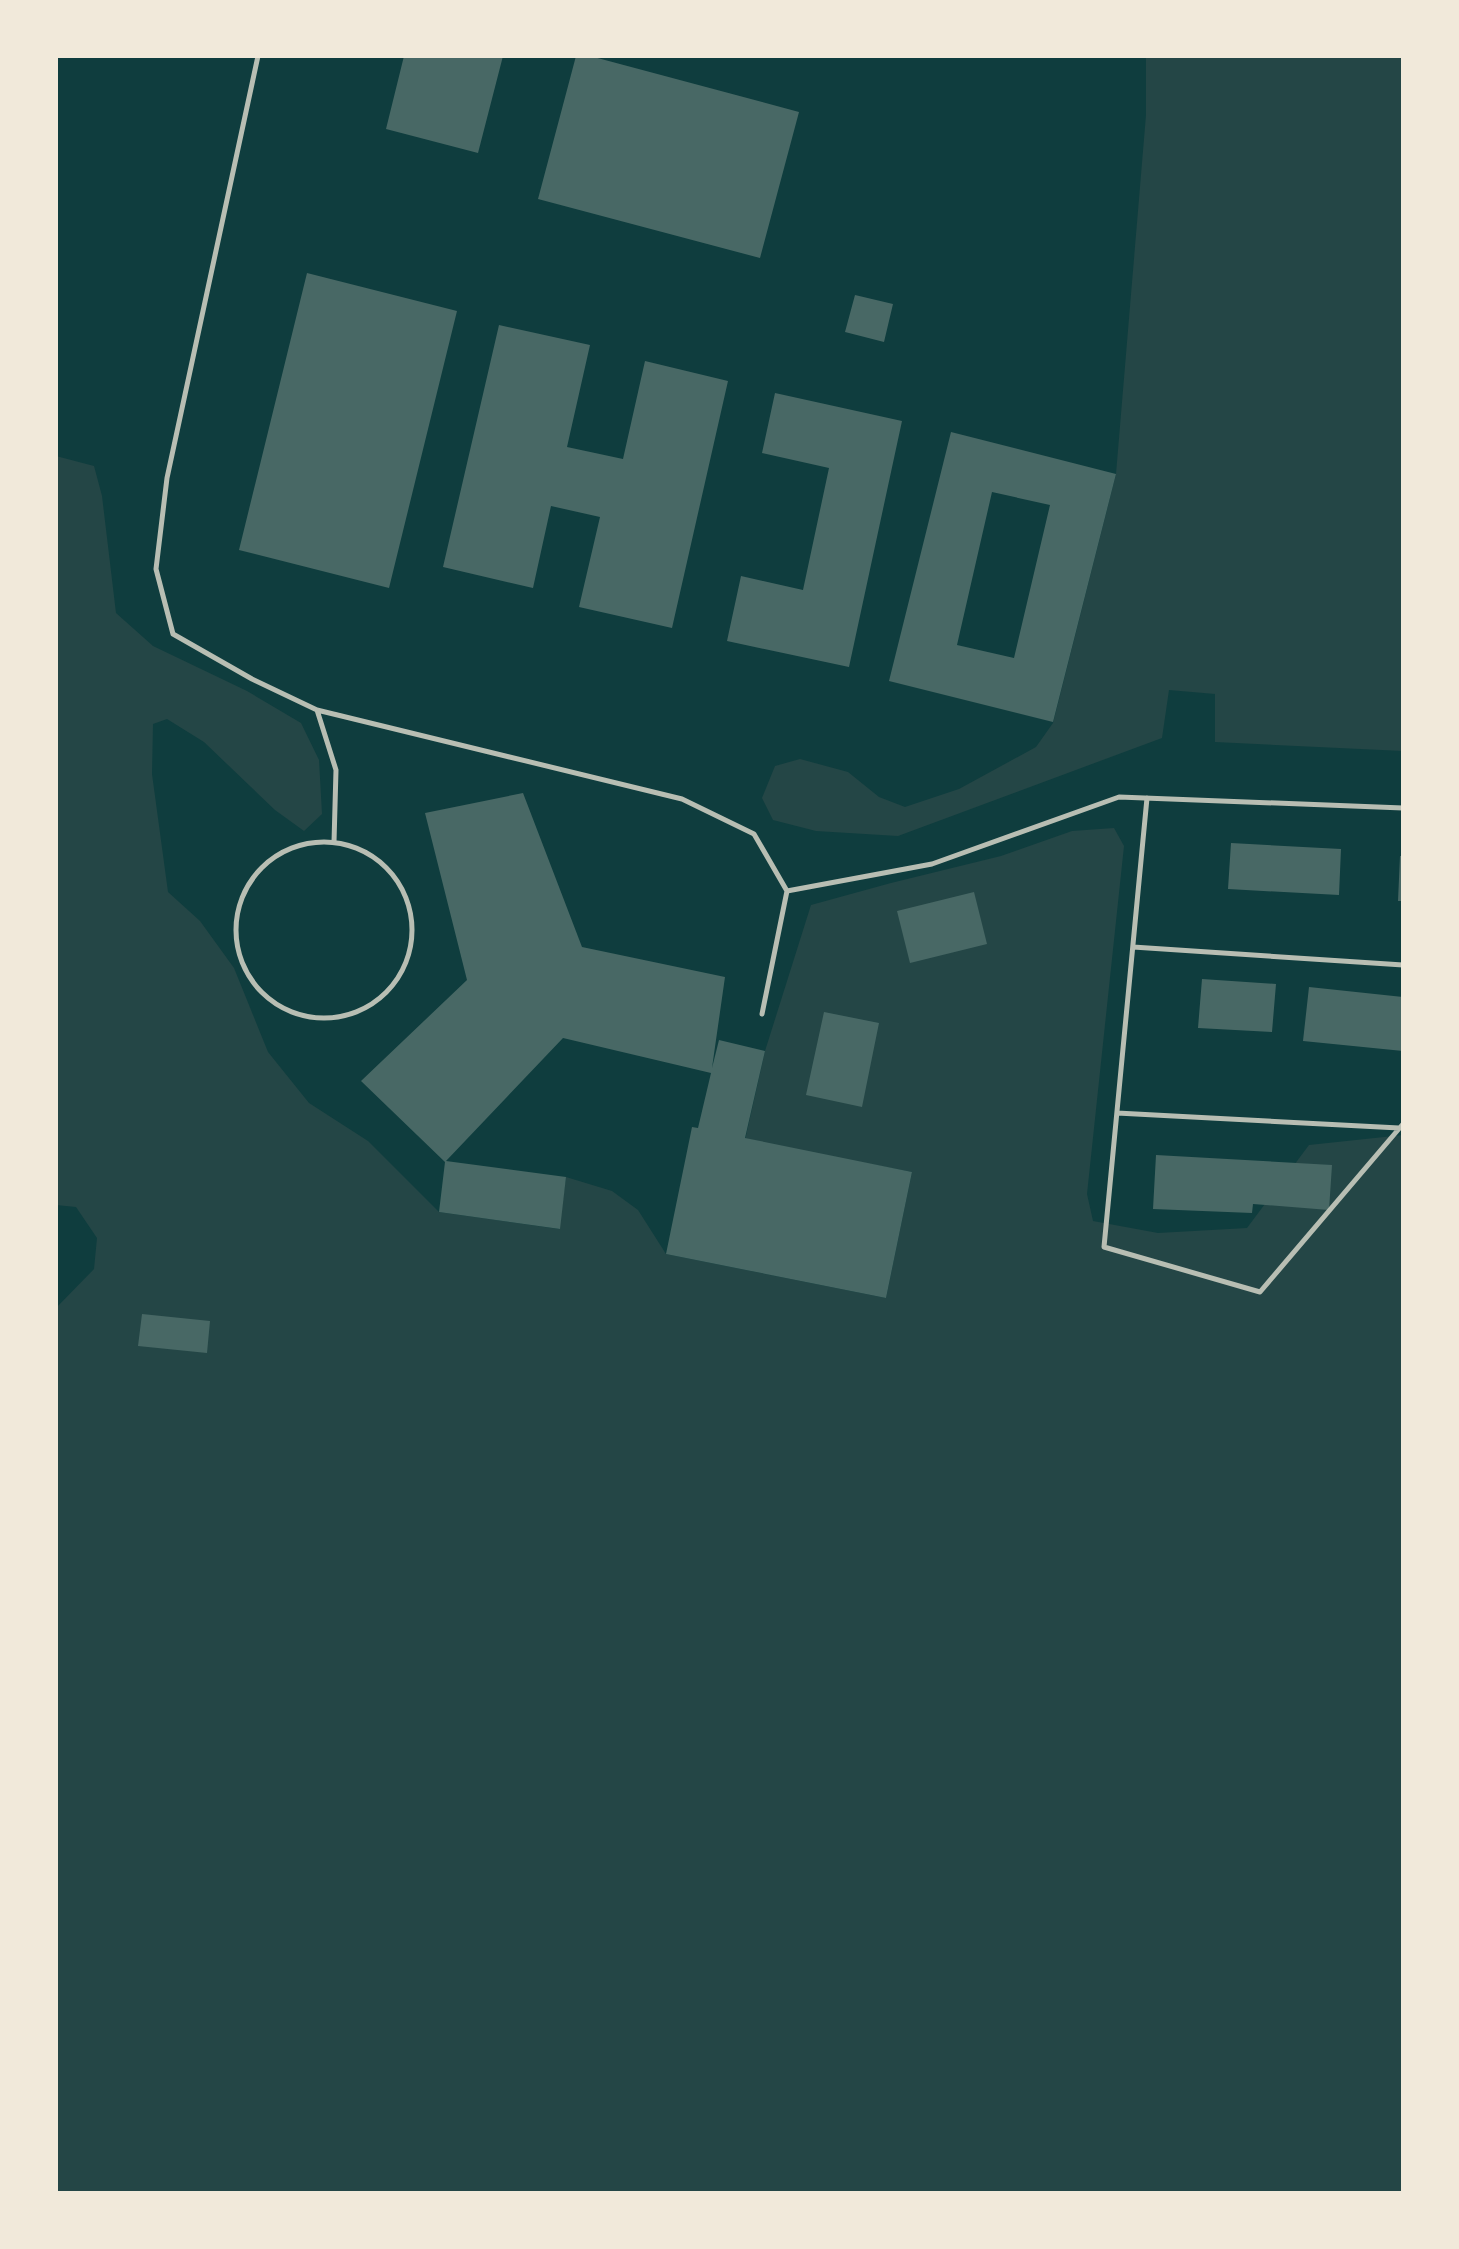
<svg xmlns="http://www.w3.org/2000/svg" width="1459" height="2249" font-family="Roboto,sans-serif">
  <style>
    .green { fill: #244646 }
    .building { fill: #486865; fill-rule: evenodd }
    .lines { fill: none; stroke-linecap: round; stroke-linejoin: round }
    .service { stroke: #b8beb3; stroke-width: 5 }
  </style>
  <rect width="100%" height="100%" fill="#0f3d3e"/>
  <path class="green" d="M1146,56H1403V751L1215,742V694L1169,690L1162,738L898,836L816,831L773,820L762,798L775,766L800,759L848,772L879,797L905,807L959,789L1036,747L1053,723L1116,474L1146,115Z
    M56,456L94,466L102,496L116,613L153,646L247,691L301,723L319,760L322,814L304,831L275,810L204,742L167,719L153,724L152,774L168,892L200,921L234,968L268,1052L309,1103L368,1141L439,1212L559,1229L566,1177L612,1191L638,1210L666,1254L886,1298L912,1172L745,1140L765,1051L811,905L891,883L1001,856L1072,831L1114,828L1124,846L1087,1194L1093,1221L1158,1233L1247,1228L1309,1145L1403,1135V2193H56V1308L94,1269L97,1238L76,1207L56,1205Z"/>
  <path class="building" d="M404,56H503L478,153L386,129Z
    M576,56H590L799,112L760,258L538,199Z
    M307,273L457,311L389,588L239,550Z
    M855,295L893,304L884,342L845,332Z
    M499,325L590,345L567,447L623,459L645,361L728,381L672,628L579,607L600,517L551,506L533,588L443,567Z
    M775,393L902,421L849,667L727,641L741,576L803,590L829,468L762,453Z
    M951,432L1116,474L1053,722L889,681ZM992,492L1050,505L1014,658L957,645Z
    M523,793L582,947L725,977L712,1068L719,1040L765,1051L745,1138L912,1172L886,1298L666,1254L692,1127L698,1128L711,1073L563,1038L446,1161L566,1177L560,1229L439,1212L445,1162L361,1081L467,980L425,813Z
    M1231,843L1341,849L1339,895L1228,889Z
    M1400,856H1403V901H1398Z
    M974,892L987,944L910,963L897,911Z
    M1202,979L1276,984L1272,1032L1198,1028Z
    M1309,987L1403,997V1051L1303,1041Z
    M824,1012L879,1023L862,1107L806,1095Z
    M1156,1155L1332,1165L1329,1210L1253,1204L1252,1213L1153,1209Z
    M142,1314L210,1321L207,1353L138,1346Z"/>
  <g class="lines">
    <path class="service" d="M258,56L167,478L156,569L173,634L252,679L317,710L336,770L334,842
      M317,710L682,799L754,834L787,891L932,864L1119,797L1403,808
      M1147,798L1104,1247L1260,1292L1403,1124
      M236 930a88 88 0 1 1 176 0a88 88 0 1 1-176 0Z
      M1133,947L1403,965
      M762,1014L787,891
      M1117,1113L1399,1128"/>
  </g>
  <rect width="1459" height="2249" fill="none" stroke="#f1e9da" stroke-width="116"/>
</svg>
